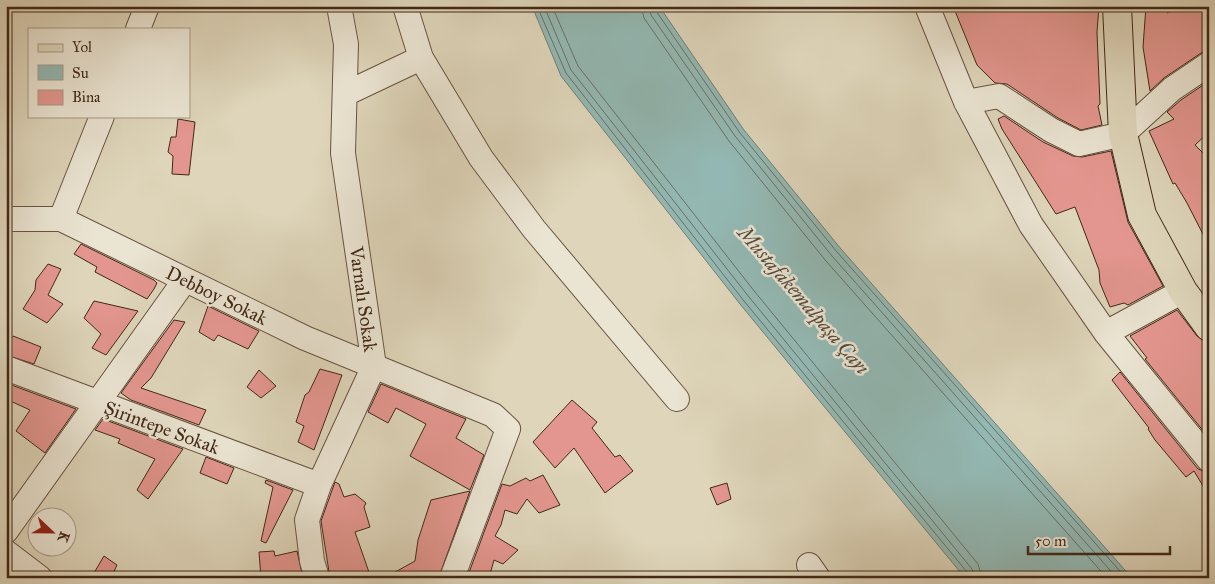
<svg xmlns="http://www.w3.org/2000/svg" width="1215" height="584" font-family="'IM FELL Great Primer',serif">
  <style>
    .water { fill: #93b8b3; stroke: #737e75 }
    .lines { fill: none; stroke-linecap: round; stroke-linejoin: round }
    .shore { stroke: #6a7065; stroke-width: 1 }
    .building { fill: #e3968f; stroke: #422817 }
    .minor-casing { stroke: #695340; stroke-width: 26 }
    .major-casing { stroke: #422817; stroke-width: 30 }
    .minor { stroke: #eae4d2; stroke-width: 24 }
    .major { stroke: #ded5ba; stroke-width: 28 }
    .labels { text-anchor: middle; stroke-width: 5; stroke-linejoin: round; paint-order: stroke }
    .street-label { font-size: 19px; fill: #422817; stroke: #eae4d2 }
    .water-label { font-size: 20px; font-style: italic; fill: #564c3e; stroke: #eae4d2 }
  </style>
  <rect width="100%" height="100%" fill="#ded5ba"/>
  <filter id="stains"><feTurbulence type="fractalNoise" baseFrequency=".004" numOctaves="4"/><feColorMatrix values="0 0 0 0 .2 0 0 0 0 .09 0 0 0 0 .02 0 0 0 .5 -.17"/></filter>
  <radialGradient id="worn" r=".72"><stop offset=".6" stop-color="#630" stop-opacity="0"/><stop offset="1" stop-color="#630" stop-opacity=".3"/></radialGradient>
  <path class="water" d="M532,6H659L744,130L841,249L1132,578H965L740,304L561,76Z"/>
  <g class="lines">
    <path class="shore" d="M537,6L566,73L744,301L967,572L969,578
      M544,6L571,70L749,297L972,569L975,578
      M552,6L578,66L755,292L978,564L982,578
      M641,6L644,18L729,141L826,261L1107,578
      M649,6L651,15L735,136L832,256L1117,578
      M655,6L656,11L740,133L837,252L1126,578"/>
  </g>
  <path class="building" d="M953,6H1099L1097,32L1100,104L1098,106L1102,125L1081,130L1058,118L1007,84L995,83L977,65Z
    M1146,6H1166L1167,13L1185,6H1205L1209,14V50L1201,53L1164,78L1150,91L1143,47Z
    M1209,81V132L1195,145L1204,154L1209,165V246L1187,203L1175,183L1173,184L1149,131L1174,119L1167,112L1181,100Z
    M1004,116L1043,142L1073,156L1082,157L1111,151L1128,222L1163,286L1128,305L1124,303L1110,307L1100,283L1099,270L1075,207L1056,214L1002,129L998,119Z
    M178,119L195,122L189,175L172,174L173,156L168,152L171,137H176Z
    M81,244L154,280L157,283L154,289L147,299L95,272L97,267L74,254Z
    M48,264L61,269L48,295L63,304L47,323L23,309L35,290L36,280Z
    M94,301L138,311L106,355L92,348L101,334L84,318Z
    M208,306L259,331L248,349L218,335L214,341L199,332Z
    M1177,310L1197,336L1209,342V438L1145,359L1147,358L1130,336Z
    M174,320L185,322L151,378L141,388L206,410L199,425L131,400L121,393Z
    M13,336L41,347L34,364L6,355V349Z
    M320,369L342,375L314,450L298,442L304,426L296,422L305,395L309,392Z
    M259,370L276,386L261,398L247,387Z
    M1120,372L1198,469L1209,473V496L1194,471L1186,477L1155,440L1148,429L1149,428L1112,380Z
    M6,383L76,409L45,453L16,431L30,410L6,399Z
    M381,384L466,419L456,438L484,455L470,490L410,456L426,424L396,408L388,423L368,412Z
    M572,400L597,422L592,428L615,457L620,455L633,471L605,493L574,448L555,468L533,442Z
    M103,419L183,449L148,499L137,490L155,459L118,443L120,439L95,430Z
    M206,457L234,468L227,484L200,473Z
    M543,475L560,505L539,513L527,499L517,514L505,510L501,525L495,536L518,550L503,564L494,560L489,578H467L502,484L510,486L526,478L530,481Z
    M266,480L293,490L266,543L261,541L273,487L265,483Z
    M335,482L339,484L344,497L355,494L366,503L364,507L370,527L355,532L371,578H330L321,521Z
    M727,483L731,499L717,505L710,488Z
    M470,491L439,577L388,576L415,561L418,540L431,500Z
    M274,551L275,556L297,551L303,578H261L259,552Z
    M104,556L117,565L111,578H91Z"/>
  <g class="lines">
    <defs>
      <path id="minor" d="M405,6L421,58L481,158L534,229L677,399
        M927,6L966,102L1031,225L1106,333L1209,460
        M138,29L147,6
        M345,94L421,58
        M966,102L999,96L1051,130L1079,144L1123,134L1172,89L1209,64
        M6,219H61L305,338L493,415L508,429L452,578
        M61,219L102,116
        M1106,333L1183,291
        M6,368L319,485
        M6,531L185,280
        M6,552L40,578
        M809,565L818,578
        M317,578L312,561L307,520L319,485L374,366L343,153L346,44L339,6"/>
      <path id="major" d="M1117,6L1123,134L1142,215L1183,291L1209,327"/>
    </defs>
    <use href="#minor" class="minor-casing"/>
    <use href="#major" class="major-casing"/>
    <use href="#minor" class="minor"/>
    <use href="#major" class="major"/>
  </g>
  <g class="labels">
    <g class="street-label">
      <text transform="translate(217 295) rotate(26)" y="7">Debboy Sokak</text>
      <text transform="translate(364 299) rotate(82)" y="7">Varnalı Sokak</text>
      <text transform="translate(162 427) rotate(20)" y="7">Şirintepe Sokak</text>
    </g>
    <g class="water-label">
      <text transform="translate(804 300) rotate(49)" y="7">Mustafakemalpaşa Çayı</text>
    </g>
  </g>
  <rect width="1215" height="584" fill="none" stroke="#ded5ba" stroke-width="25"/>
  <rect x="8" y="8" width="1200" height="569" fill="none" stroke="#422817" stroke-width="2.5"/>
  <rect x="12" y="12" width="1190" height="559" fill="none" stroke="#422817"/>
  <rect x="28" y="28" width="162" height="90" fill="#eae4d2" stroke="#a79987"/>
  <rect x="38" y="44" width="25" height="8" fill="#ded5ba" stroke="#a79987"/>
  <text x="72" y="52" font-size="15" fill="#422817">Yol</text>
  <rect x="38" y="65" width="25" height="15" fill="#93b8b3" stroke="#a79987"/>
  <text x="72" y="78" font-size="15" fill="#422817">Su</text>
  <rect x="38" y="90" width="25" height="15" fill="#e3968f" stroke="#a79987"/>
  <text x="72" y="102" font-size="15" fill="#422817">Bina</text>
  <g transform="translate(52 532) rotate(112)"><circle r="24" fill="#eae4d2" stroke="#a79987"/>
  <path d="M0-4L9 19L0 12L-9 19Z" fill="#8f2418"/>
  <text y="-8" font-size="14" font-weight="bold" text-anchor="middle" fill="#422817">K</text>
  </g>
  <path d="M1028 546v8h142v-8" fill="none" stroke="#422817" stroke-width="2.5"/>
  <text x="1035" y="546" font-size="15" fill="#422817" stroke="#eae4d2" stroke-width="4" paint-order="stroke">50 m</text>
  <rect width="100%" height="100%" filter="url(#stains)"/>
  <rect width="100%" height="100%" fill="url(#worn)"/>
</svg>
